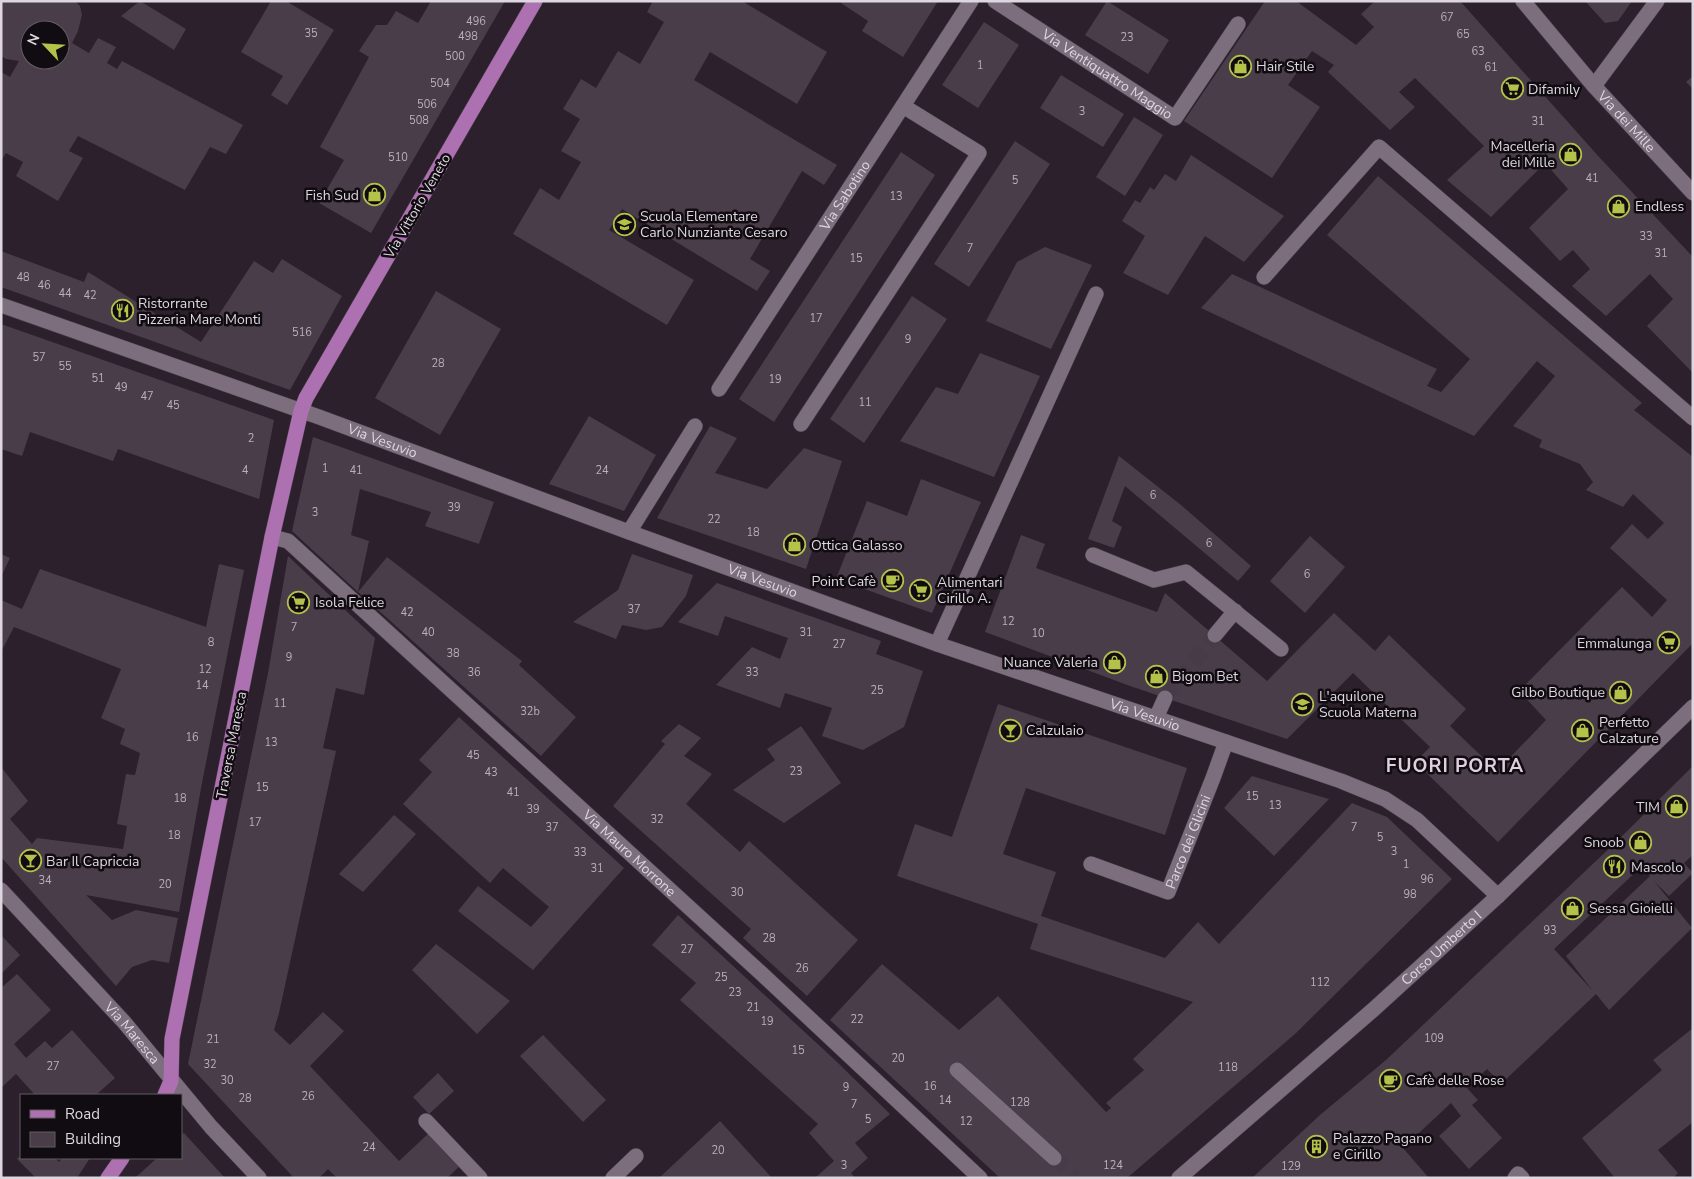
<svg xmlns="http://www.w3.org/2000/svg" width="1694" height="1179" font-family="'Nunito Sans',sans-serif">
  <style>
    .building { fill: #493d4a; fill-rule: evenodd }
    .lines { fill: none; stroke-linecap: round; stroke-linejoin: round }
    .minor-tunnel { stroke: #463b47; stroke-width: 15; stroke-dasharray: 15 8; stroke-linecap: butt }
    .minor-casing { stroke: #493f49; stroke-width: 16 }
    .major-casing { stroke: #493f49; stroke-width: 16 }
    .minor { stroke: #7c6e7c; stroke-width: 15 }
    .major { stroke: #ad71b1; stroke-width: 15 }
    .labels { text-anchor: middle; stroke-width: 5; stroke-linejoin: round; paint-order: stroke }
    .number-label { font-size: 11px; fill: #b9b0ba }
    .poi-label { font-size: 14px; fill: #ded7df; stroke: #110c11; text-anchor: start }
    .street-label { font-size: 14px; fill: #ded7df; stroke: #110c11 }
    .district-label { font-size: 19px; font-weight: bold; letter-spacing: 1px; fill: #dfd0e0; stroke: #110c11 }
  </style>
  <rect width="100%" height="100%" fill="#2b202c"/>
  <path class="building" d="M1,1H75L80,6L82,15L78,31L72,43L89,53L98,38L116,47L107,63L117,69L122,61L243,125L226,154L210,147L185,190L78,136L69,151L83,158L58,201L16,176L23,162L6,153L1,161V72L10,77L19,61L6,59L1,56ZM30,30H60V60H30Z
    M140,1L186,29L174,50L121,16Z
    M271,1H286L334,30L287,105L271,95L283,76L241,52Z
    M431,1H505L371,233L319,203L344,160L320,147L369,57L359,51L376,25H387L396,11L418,23Z
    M653,1H742L827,52L797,104L710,52L694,80L837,165L824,185L802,171L750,259L770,271L757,291L622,209L609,230L694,280L667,325L513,234L540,188L559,200L581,162L561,151L580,119L563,109L581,79L596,88L618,51L640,64L664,22L647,12Z
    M838,1H938L903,57L862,31L868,21Z
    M1107,1L1169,40L1148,74L1085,35Z
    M1265,1H1296L1356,45L1374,27L1361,14L1375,1H1460L1600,158L1693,257V373L1647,326L1673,299L1650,274L1606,316L1572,286L1590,269L1573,250L1560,261L1529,228L1568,189L1545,163L1491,217L1447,180L1484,146L1415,78L1399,92L1415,107L1390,130L1328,72L1334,65L1312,51L1288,85L1320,107L1272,178L1184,121Z
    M1585,1H1632L1618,21L1605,23Z
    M984,22L1019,45L978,108L942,85Z
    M1061,75L1124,114L1103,147L1040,108Z
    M1693,76V89L1686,82Z
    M1134,117L1163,135L1125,196L1096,177Z
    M1015,141L1050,164L969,287L934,264Z
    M901,152L935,175L774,422L739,399Z
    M1191,155L1284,216L1244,262L1205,236L1168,295L1123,273L1145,236L1122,221L1135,200L1140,203L1150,187L1154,190L1165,174L1176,181Z
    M1378,176L1642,403L1634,410L1693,457V643L1498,842L1415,762L1430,747L1353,673L1287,739L1130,686L985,632L1021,535L1045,544L1036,568L1157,612L1165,593L1267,681L1334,613L1375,651L1389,635L1466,709L1450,726L1497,771L1546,720L1519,691L1622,587L1652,617L1667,600L1610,548L1632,524L1648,539L1664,523L1633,494L1623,507L1586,490L1593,482L1580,464L1539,447L1542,440L1513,426L1555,376L1537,361L1474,436L1201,308L1232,274L1437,369L1427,386L1441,392L1470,359L1327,235Z
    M1045,247L1092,265L1051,349L986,321L1017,262Z
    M1,251L84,282L88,272L201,342L254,261L273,273L282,259L342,296L290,390L1,287Z
    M436,291L501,329L440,435L375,398Z
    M912,296L947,319L864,443L830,419Z
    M1,324L274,420L259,499L118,449L113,461L30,432L22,456L1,449Z
    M980,353L1040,376L994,477L900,441L936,387L958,394Z
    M589,416L656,455L624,511L549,484Z
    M710,426L737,438L715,473L767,489L804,448L842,461L806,569L657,518Z
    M313,437L494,502L479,544L425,526L431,512L360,489L351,535L369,541L358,592L292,531Z
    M1119,456L1181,505L1251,566L1238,581L1125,486L1112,521L1122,527L1114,548L1088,539Z
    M921,479L981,502L932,613L836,579L867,501L907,516Z
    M1310,536L1345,567L1305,613L1270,581Z
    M1,554L10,558L1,577Z
    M632,554L693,575L686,596L662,627L646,630L622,625L616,639L573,622L618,590Z
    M288,556L375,638L364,695L336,688L323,748L336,751L279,1013L274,1030L290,1045L323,1012L344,1031L310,1066L399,1161L429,1133L460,1166L447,1178H337L328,1169L319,1178H294L188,1064L268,673Z
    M387,557L522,661L519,665L576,717L541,756L358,592Z
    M219,564L244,570L202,783L179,912L86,895L112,920L136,910L178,918L169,963L152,960L132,967L116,986L1,857V767L28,801L10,819L32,844L37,838L123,849L127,826L117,824L126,774L135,775L140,753L120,744L125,729L101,718L121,669L14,627L1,652V600L22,609L40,569L206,627Z
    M717,583L881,641L876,654L923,671L904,727L863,750L822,736L832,708L785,693L780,708L716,685L752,647L780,659L788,638L725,616L718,636L678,622Z
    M998,704L1187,768L1165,835L1026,788L1003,854L1056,872L1041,916L1165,958L1198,922L1219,944L1352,803L1387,817L1452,879L1295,1034L1127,1178H1000L830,1020L882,964L959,1030L998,996L1106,1112L1111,1108L1106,1103L1144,1070L1133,1059L1193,1002L1030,949L1038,924L897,876L915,824L952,837Z
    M459,717L624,868L533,970L458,911L478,886L531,927L549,907L503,868L490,883L403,804L432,772L419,760Z
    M679,724L701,738L684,756L712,774L686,804L740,852L749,841L858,940L807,996L743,938L751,929L613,806L665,744L661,741Z
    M801,726L841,783L784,823L733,790L775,760L767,749Z
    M1693,766V855L1684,863L1693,873L1669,896L1654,881L1692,928L1609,1010L1596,994L1501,1084L1487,1069L1467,1088L1478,1100L1472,1105L1502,1138L1469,1169L1439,1136L1461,1116L1451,1103L1403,1148L1429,1178H1252L1320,1115L1386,1060L1617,841ZM1641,867L1650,876L1566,956L1593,991L1554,949Z
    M1252,776L1329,799L1274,856L1224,808Z
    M394,815L416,834L363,892L339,874Z
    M678,915L836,1061L890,1114L855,1143L868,1158L851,1173L855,1178H815L834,1161L809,1133L818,1124L680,1000L696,983L652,945Z
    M1,935L20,955L1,974Z
    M436,944L510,1001L477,1034L412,970Z
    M17,974L51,1010L14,1044L26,1058L45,1041L52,1048L72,1030L115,1078L96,1095H35L16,1074L1,1088V988Z
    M1693,1028V1122L1658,1150L1678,1173L1673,1178H1615L1582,1138L1662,1070L1653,1060Z
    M543,1035L606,1100L583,1122L520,1056Z
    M438,1073L454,1091L429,1114L413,1097Z
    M720,1121L772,1178H659Z
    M184,1133L225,1178H135L157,1158H181V1135Z
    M21,1155V1158H55L59,1162L62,1158H90L77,1178H36L17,1159Z"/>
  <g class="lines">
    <path class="minor-tunnel" d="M1165,698L1215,635
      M1054,1158L1076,1178"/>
    <defs>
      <g id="minor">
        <path id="s1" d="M995,1L1175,118L1238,24"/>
        <path id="s2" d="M1523,1L1594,86L1693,193"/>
        <path d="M1594,86L1657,1"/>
        <path d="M1264,277L1379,147L1693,418"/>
        <path id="s3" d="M1,305L319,417L629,532L937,644L1341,781L1385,799L1417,820L1498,896"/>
        <path id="s4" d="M719,389L971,1"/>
        <path d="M801,424L979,153L903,106"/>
        <path d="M629,532L695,426"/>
        <path id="s5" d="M272,537L288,541L762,974L980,1178"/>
        <path d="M1093,555L1154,580L1186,572L1281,649"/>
        <path d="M1215,635L1235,611"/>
        <path d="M937,644L1096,294"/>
        <path d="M1156,718L1165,698"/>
        <path id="s6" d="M1091,864L1168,892L1213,778L1226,742"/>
        <path id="s7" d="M1,890L124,1022L211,1127L259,1178"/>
        <path d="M957,1070L1054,1158"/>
        <path d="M426,1121L480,1178"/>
        <path d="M613,1178L636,1156"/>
        <path id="s8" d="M1179,1178L1374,1009L1498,896L1693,707"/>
        <path d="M1515,1178L1518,1174L1522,1178"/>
      </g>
      <path id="major" d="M165,1095L171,1081L172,1039L272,537L301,411L306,398L535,1
        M108,1178L122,1158"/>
    </defs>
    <use href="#minor" class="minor-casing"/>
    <use href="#major" class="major-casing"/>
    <use href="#minor" class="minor"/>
    <use href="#major" class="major"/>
  </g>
  <defs>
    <symbol id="shop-ring" viewBox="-11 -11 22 22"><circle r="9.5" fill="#110c11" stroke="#b5c249" stroke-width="1.5"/><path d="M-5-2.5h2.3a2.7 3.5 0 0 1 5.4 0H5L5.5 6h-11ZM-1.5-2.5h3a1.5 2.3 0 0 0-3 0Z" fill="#b5c249"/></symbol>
    <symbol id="supermarket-ring" viewBox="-11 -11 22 22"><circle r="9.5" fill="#110c11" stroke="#b5c249" stroke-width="1.5"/><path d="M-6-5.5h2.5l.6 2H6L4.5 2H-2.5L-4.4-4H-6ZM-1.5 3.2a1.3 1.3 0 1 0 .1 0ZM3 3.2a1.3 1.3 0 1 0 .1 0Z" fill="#b5c249"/></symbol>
    <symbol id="school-ring" viewBox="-11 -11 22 22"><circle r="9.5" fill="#110c11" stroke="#b5c249" stroke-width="1.5"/><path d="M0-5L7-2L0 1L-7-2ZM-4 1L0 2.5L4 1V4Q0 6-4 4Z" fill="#b5c249"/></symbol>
    <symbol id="restaurant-ring" viewBox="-11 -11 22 22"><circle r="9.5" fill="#110c11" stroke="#b5c249" stroke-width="1.5"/><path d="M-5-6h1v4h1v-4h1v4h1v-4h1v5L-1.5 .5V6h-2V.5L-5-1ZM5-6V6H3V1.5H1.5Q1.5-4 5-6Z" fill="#b5c249"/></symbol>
    <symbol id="cafe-ring" viewBox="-11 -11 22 22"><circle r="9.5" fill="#110c11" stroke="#b5c249" stroke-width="1.5"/><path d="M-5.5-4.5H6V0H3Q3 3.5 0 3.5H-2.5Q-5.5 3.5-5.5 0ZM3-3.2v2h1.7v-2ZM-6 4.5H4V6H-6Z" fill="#b5c249"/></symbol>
    <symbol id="bar-ring" viewBox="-11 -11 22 22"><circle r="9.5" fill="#110c11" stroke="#b5c249" stroke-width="1.5"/><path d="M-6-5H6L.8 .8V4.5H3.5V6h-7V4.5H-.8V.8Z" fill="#b5c249"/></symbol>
    <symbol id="building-ring" viewBox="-11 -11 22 22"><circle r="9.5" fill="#110c11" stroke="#b5c249" stroke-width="1.5"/><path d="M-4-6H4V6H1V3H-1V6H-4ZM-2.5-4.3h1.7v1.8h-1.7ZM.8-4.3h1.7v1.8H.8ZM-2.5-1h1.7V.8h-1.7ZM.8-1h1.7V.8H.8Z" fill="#b5c249"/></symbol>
  </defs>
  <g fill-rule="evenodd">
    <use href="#shop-ring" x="1228" y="54" width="25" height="25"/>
    <use href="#supermarket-ring" x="1500" y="76" width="25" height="25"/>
    <use href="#shop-ring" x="1558" y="142" width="25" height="25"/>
    <use href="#shop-ring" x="362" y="182" width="25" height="25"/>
    <use href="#shop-ring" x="1606" y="194" width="25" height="25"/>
    <use href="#school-ring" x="612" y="212" width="25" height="25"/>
    <use href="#restaurant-ring" x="110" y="298" width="25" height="25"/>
    <use href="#shop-ring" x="782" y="532" width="25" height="25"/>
    <use href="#cafe-ring" x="880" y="568" width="25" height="25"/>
    <use href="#supermarket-ring" x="908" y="578" width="25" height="25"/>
    <use href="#supermarket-ring" x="286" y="590" width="25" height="25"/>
    <use href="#supermarket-ring" x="1656" y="630" width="25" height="25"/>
    <use href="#shop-ring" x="1102" y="650" width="25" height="25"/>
    <use href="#shop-ring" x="1144" y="664" width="25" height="25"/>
    <use href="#shop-ring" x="1608" y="680" width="25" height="25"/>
    <use href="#school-ring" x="1290" y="692" width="25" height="25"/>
    <use href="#bar-ring" x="998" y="718" width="25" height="25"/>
    <use href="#shop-ring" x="1570" y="718" width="25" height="25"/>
    <use href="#shop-ring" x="1664" y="794" width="25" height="25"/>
    <use href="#shop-ring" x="1628" y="830" width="25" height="25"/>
    <use href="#bar-ring" x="18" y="848" width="25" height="25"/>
    <use href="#restaurant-ring" x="1602" y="854" width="25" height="25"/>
    <use href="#shop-ring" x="1560" y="896" width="25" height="25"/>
    <use href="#cafe-ring" x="1378" y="1068" width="25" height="25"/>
    <use href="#building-ring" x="1304" y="1134" width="25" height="25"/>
  </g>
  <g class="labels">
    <g class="number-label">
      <text x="1447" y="21">67</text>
      <text x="476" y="25">496</text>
      <text x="311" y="37">35</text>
      <text x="1463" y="38">65</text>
      <text x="468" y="40">498</text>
      <text x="1127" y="41">23</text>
      <text x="1478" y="55">63</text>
      <text x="455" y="60">500</text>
      <text x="980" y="69">1</text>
      <text x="1491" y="71">61</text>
      <text x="440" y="87">504</text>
      <text x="427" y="108">506</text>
      <text x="1082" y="115">3</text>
      <text x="419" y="124">508</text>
      <text x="1538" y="125">31</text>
      <text x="398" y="161">510</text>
      <text x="1592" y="182">41</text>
      <text x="1015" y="184">5</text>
      <text x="896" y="200">13</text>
      <text x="1646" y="240">33</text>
      <text x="970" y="252">7</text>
      <text x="1661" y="257">31</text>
      <text x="856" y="262">15</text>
      <text x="23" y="281">48</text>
      <text x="44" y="289">46</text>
      <text x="65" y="297">44</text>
      <text x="90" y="299">42</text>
      <text x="816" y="322">17</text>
      <text x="302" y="336">516</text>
      <text x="908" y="343">9</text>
      <text x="39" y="361">57</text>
      <text x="438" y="367">28</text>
      <text x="65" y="370">55</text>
      <text x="98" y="382">51</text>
      <text x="775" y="383">19</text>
      <text x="121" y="391">49</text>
      <text x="147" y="400">47</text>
      <text x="865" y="406">11</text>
      <text x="173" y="409">45</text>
      <text x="251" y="442">2</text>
      <text x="325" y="472">1</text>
      <text x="245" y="474">4</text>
      <text x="356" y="474">41</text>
      <text x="602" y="474">24</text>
      <text x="1153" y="499">6</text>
      <text x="454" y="511">39</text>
      <text x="315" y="516">3</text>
      <text x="714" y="523">22</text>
      <text x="753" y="536">18</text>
      <text x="1209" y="547">6</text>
      <text x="1307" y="578">6</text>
      <text x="634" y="613">37</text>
      <text x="407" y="616">42</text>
      <text x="1008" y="625">12</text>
      <text x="294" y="631">7</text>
      <text x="428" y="636">40</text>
      <text x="806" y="636">31</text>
      <text x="1038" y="637">10</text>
      <text x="211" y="646">8</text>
      <text x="839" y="648">27</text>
      <text x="453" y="657">38</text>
      <text x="289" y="661">9</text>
      <text x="205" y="673">12</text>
      <text x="474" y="676">36</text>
      <text x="752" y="676">33</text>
      <text x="202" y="689">14</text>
      <text x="877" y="694">25</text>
      <text x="280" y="707">11</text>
      <text x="530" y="715">32b</text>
      <text x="192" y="741">16</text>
      <text x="271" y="746">13</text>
      <text x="473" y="759">45</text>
      <text x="796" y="775">23</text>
      <text x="491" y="776">43</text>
      <text x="262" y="791">15</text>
      <text x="513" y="796">41</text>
      <text x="1252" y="800">15</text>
      <text x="180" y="802">18</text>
      <text x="1275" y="809">13</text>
      <text x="533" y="813">39</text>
      <text x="657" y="823">32</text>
      <text x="255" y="826">17</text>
      <text x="552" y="831">37</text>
      <text x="1354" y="831">7</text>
      <text x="174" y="839">18</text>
      <text x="1380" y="841">5</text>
      <text x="1394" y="855">3</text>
      <text x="580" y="856">33</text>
      <text x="1406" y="868">1</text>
      <text x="597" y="872">31</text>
      <text x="1427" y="883">96</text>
      <text x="45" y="884">34</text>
      <text x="165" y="888">20</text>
      <text x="737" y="896">30</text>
      <text x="1410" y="898">98</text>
      <text x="1550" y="934">93</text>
      <text x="769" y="942">28</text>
      <text x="687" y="953">27</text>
      <text x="802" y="972">26</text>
      <text x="721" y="981">25</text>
      <text x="1320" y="986">112</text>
      <text x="735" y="996">23</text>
      <text x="753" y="1011">21</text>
      <text x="857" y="1023">22</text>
      <text x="767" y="1025">19</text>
      <text x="1434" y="1042">109</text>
      <text x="213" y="1043">21</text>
      <text x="798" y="1054">15</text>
      <text x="898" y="1062">20</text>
      <text x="210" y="1068">32</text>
      <text x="53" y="1070">27</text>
      <text x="1228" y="1071">118</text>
      <text x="227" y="1084">30</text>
      <text x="930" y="1090">16</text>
      <text x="846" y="1091">9</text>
      <text x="308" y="1100">26</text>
      <text x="245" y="1102">28</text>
      <text x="945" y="1104">14</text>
      <text x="1020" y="1106">128</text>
      <text x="854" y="1108">7</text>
      <text x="868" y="1123">5</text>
      <text x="966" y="1125">12</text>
      <text x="369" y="1151">24</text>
      <text x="718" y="1154">20</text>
      <text x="844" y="1169">3</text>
      <text x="1113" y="1169">124</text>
      <text x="1291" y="1170">129</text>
    </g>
    <g class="poi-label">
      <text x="1256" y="71">Hair Stile</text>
      <text x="1528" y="94">Difamily</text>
      <text x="1555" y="151" text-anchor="end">Macelleria<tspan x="1555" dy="16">dei Mille</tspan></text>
      <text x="359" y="200" text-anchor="end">Fish Sud</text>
      <text x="1635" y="211">Endless</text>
      <text x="640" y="221">Scuola Elementare<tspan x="640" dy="16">Carlo Nunziante Cesaro</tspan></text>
      <text x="138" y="308">Ristorrante<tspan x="138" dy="16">Pizzeria Mare Monti</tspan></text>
      <text x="811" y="550">Ottica Galasso</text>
      <text x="876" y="586" text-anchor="end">Point Cafè</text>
      <text x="937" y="587">Alimentari<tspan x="937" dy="16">Cirillo A.</tspan></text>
      <text x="315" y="607">Isola Felice</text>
      <text x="1652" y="648" text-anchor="end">Emmalunga</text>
      <text x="1098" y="667" text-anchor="end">Nuance Valeria</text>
      <text x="1172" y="681">Bigom Bet</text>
      <text x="1605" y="697" text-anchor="end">Gilbo Boutique</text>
      <text x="1319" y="701">L'aquilone<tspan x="1319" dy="16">Scuola Materna</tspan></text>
      <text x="1599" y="727">Perfetto<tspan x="1599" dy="16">Calzature</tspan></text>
      <text x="1026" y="735">Calzulaio</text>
      <text x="1660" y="812" text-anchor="end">TIM</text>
      <text x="1624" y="847" text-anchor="end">Snoob</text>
      <text x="46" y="866">Bar Il Capriccia</text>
      <text x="1631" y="872">Mascolo</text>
      <text x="1589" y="913">Sessa Gioielli</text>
      <text x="1406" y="1085">Cafè delle Rose</text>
      <text x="1333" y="1143">Palazzo Pagano<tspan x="1333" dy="16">e Cirillo</tspan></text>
    </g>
    <g class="street-label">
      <text dy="5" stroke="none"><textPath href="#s1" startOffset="134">Via Ventiquattro Maggio</textPath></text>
      <text dy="5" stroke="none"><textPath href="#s2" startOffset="159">Via dei Mille</textPath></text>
      <text dy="5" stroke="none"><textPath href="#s4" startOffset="231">Via Sabotino</textPath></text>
      <text transform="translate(417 206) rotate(-60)" y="5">Via Vittorio Veneto</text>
      <text dy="5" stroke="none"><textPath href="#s3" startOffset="405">Via Vesuvio</textPath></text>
      <text dy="5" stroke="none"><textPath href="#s3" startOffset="810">Via Vesuvio</textPath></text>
      <text dy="5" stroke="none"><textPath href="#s3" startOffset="1215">Via Vesuvio</textPath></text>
      <text transform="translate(231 745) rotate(-79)" y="5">Traversa Maresca</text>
      <text dy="5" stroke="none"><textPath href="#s6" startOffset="136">Parco dei Glicini</textPath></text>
      <text dy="5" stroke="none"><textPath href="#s5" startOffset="479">Via Mauro Morrone</textPath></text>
      <text dy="5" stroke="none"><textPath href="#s8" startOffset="349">Corso Umberto I</textPath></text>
      <text dy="5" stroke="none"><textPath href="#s7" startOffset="194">Via Maresca</textPath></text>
    </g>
    <g class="district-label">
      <text x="1455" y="772">FUORI PORTA</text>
    </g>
  </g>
  <rect width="1694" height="1179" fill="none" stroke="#ded7df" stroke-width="5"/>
  <rect x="20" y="1094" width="162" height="65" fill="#110c11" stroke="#635d63"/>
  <rect x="30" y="1110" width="25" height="8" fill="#ad71b1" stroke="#635d63"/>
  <text x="65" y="1119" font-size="15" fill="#ded7df">Road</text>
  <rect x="30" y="1132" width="25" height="15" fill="#493d4a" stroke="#635d63"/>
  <text x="65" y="1144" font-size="15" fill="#ded7df">Building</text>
  <g transform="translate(45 45) rotate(295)"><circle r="24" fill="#110c11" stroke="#635d63"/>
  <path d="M0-4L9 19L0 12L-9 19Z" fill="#b5c249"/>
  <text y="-8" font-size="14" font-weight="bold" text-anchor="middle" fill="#ded7df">N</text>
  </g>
</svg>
